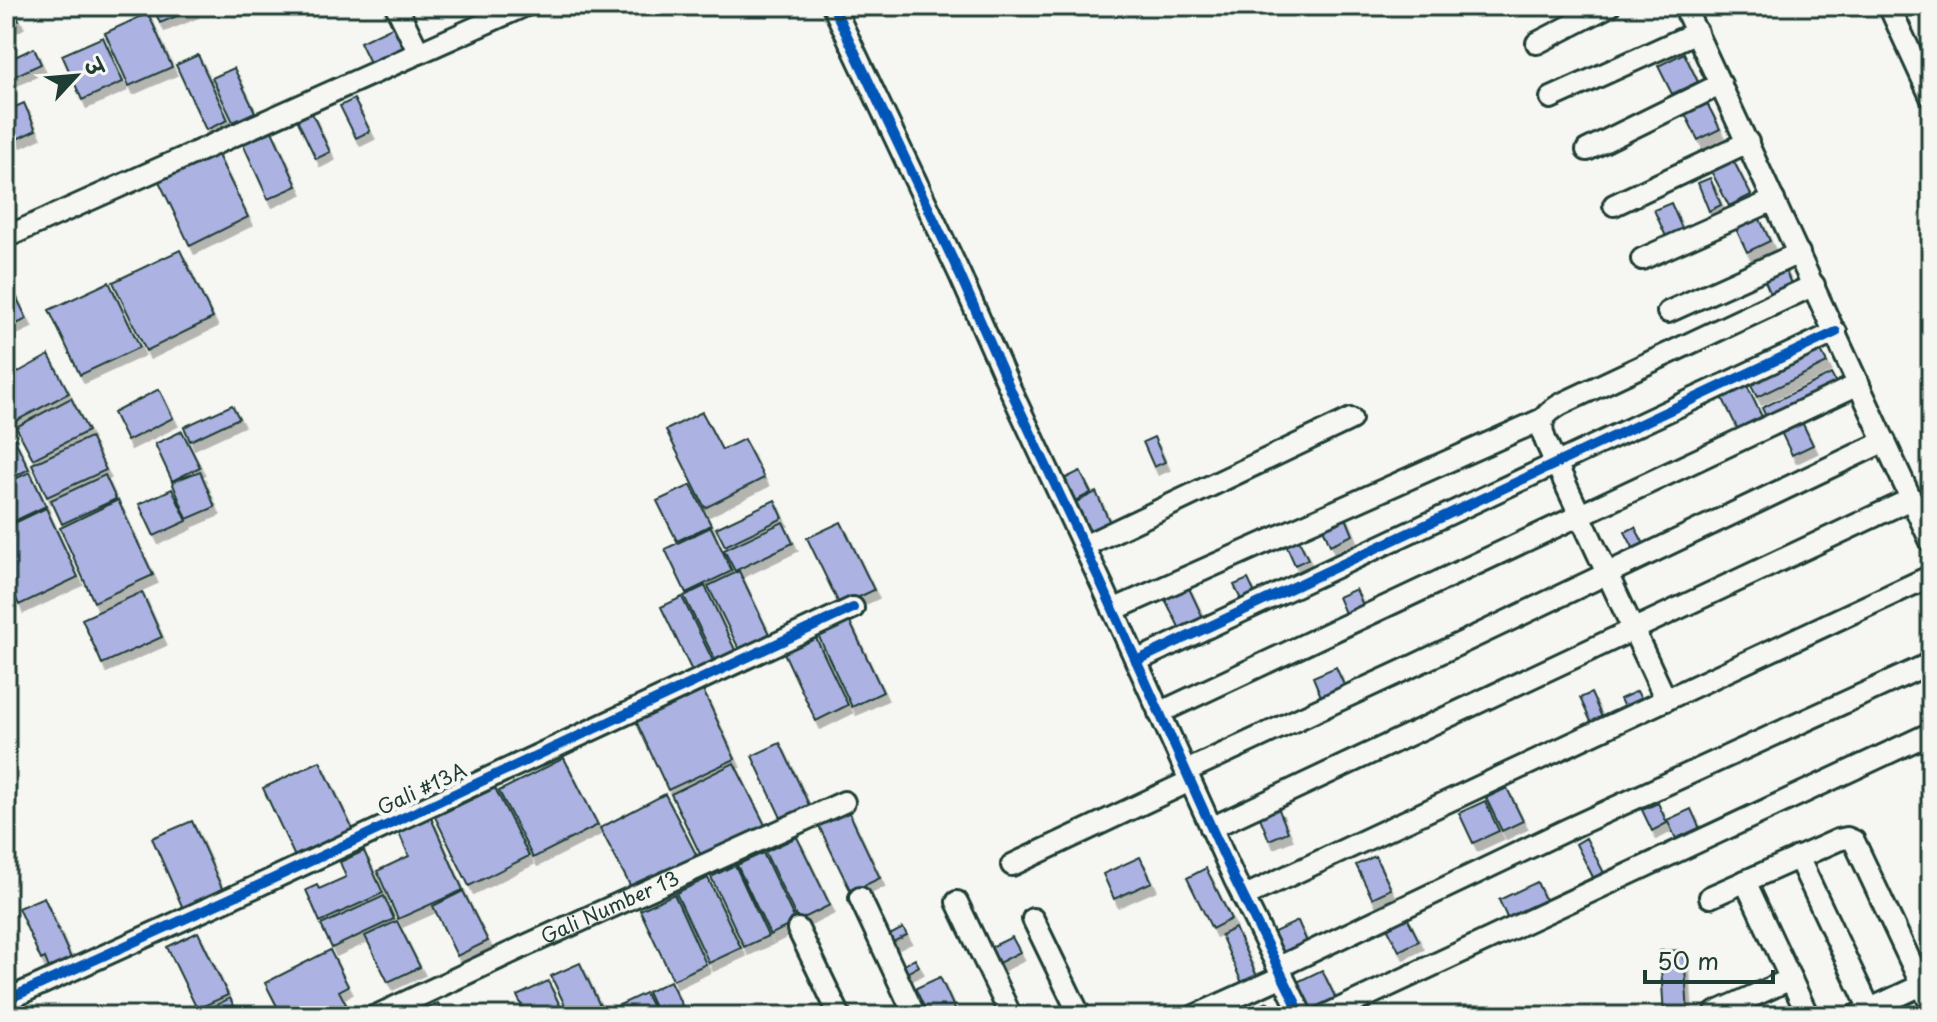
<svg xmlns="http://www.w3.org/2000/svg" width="1937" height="1022" font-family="'Playpen Sans','Playpen Sans Deva',sans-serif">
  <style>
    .building { fill: #acb2e2; stroke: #1f3d34; stroke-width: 2; filter: url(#shadow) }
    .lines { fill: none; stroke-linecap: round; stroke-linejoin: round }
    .minor-casing { stroke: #1f3d34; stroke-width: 26 }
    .minor { stroke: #f6f6f2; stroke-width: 20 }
    .cycleway-casing { stroke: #f6f6f2; stroke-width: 15 }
    .cycleway { stroke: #0057b8; stroke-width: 10 }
    .labels { text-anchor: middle; stroke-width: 8; stroke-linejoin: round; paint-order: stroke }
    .street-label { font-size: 20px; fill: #1f3d34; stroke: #f6f6f2 }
  </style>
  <defs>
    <filter id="shadow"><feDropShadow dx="4.5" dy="8" stdDeviation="0" flood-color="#0004"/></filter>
  </defs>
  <rect width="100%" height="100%" fill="#f6f6f2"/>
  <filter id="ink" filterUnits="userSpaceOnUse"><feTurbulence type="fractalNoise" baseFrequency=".0125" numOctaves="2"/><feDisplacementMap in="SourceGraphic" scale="16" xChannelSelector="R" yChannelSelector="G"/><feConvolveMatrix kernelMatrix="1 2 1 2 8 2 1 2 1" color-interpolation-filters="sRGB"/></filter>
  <g filter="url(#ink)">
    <path class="building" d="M6,6H12L19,20L6,27Z
      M153,6H192L194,9L160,23Z
      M148,13L172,67L129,86L105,33Z
      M394,26L406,50L372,67L360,42Z
      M103,37L123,82L82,100L62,55Z
      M34,48L41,64L6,80V61Z
      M1684,53L1698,82L1672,94L1658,66Z
      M198,55L228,120L206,130L176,65Z
      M234,68L255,112L233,122L212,78Z
      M354,99L370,131L356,138L340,106Z
      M24,103L36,130L17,139L6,115V111Z
      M1707,103L1720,129L1698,140L1685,114Z
      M310,109L330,152L316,159L295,115Z
      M272,131L297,186L268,199L243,144Z
      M214,147L248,217L190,246L156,175Z
      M1731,156L1751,195L1729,206L1709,167Z
      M1710,178L1721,205L1709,211L1698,183Z
      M1671,203L1684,233L1668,241L1654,210Z
      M1759,217L1770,241L1747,252L1736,229Z
      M180,250L213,318L146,351L113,282Z
      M1783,265L1792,286L1771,295L1762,274Z
      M6,276L27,319L6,329Z
      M109,282L140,347L80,375L49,310Z
      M1820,349L1827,363L1757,397L1750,384Z
      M49,355L69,393L14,422L6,407V379Z
      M1831,374L1837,385L1767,419L1762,408Z
      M1746,384L1766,425L1742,438L1722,397Z
      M159,389L173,418L127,441L113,413Z
      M71,398L88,431L33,459L16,427Z
      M232,405L239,418L190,441L184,427Z
      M702,412L722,450L744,439L764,478L705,508L666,430Z
      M1801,420L1813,445L1792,455L1780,430Z
      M182,431L200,467L172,481L155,444Z
      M90,437L106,470L47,497L32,464Z
      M1154,437L1165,462L1154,467L1143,442Z
      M14,438L29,469L6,481V442Z
      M200,471L215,507L187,519L172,482Z
      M1080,471L1091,493L1073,502L1062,480Z
      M30,472L46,506L6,525V483Z
      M105,475L116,499L62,524L51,500Z
      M691,485L711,525L677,541L657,501Z
      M172,489L187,521L154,536L139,504Z
      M1096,492L1112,527L1086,539L1070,505Z
      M118,500L153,575L94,602L60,528Z
      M775,500L783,518L725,546L716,528Z
      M46,508L78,577L19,605L6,577V527Z
      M1344,513L1353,535L1330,545L1321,523Z
      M783,522L793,543L735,571L724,550Z
      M841,522L874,590L840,606L807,538Z
      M711,527L732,571L686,593L665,549Z
      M1635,527L1647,550L1637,555L1625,532Z
      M1295,532L1308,559L1295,565L1283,538Z
      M739,571L769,634L739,649L708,586Z
      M1248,579L1257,598L1243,604L1234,585Z
      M1187,584L1205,622L1182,633L1163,595Z
      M705,586L735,650L715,660L684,596Z
      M1356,589L1365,610L1347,618L1338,597Z
      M142,592L162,637L102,664L82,619Z
      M682,597L713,661L692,671L661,607Z
      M849,620L883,692L852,707L818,635Z
      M816,638L848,705L816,721L784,653Z
      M1336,667L1348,694L1324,704L1313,677Z
      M703,690L735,759L668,790L636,721Z
      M1637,691L1646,709L1629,718L1620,699Z
      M1591,693L1605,724L1594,728L1580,698Z
      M780,743L810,807L782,820L752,756Z
      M564,758L598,825L533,858L499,791Z
      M320,761L353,830L295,857L263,788Z
      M734,763L766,827L702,858L671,794Z
      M495,788L529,856L469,886L435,817Z
      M1507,788L1523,821L1502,831L1486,798Z
      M665,794L698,858L633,891L600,828Z
      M1485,801L1499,831L1473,843L1459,813Z
      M1658,803L1667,823L1652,831L1642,810Z
      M1278,807L1288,832L1269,840L1259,815Z
      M847,808L880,878L851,892L817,822Z
      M1691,809L1702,833L1679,845L1667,820Z
      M431,818L463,890L398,919L377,871L409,856L399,833Z
      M192,821L225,895L185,913L152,838Z
      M797,837L830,905L798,921L765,852Z
      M1586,838L1604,873L1594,879L1576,844Z
      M364,851L383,893L320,922L306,890L317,885L319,889L346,877L340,862Z
      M763,853L796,922L770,935L737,865Z
      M1375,856L1391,889L1372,898L1356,865Z
      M1140,857L1152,882L1114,899L1103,874Z
      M735,865L768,936L744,947L711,877Z
      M1206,868L1231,919L1212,929L1187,878Z
      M708,878L741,948L709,963L676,893Z
      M1537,882L1547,904L1509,922L1499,900Z
      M463,891L488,941L457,956L433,906Z
      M674,894L706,964L673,980L640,910Z
      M384,896L394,919L332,948L321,925Z
      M44,897L73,963L51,973L45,958L41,960L18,908Z
      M1406,915L1419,941L1399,951L1386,925Z
      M397,921L420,967L388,982L365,936Z
      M1298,921L1307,942L1280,955L1270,934Z
      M903,928L907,935L887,945L884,938Z
      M1235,928L1260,983L1245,990L1221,935Z
      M198,932L228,995L197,1009L167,947Z
      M1012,937L1020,952L995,965L987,949Z
      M330,950L348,986L339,991L352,1016H282L265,983Z
      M1684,950L1688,1016H1664L1660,951Z
      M915,959L919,966L903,975L899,968Z
      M580,963L602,1010L590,1016H570L551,976Z
      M1322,970L1339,1005L1315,1016H1308L1293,984Z
      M940,977L956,1012L948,1016H924L912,990Z
      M548,981L565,1016H527L517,996Z
      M670,981L687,1016H658L647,992Z
      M645,993L656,1016H596Z
      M230,998L239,1016H202L200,1013Z
      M1268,1002L1274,1016H1257L1253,1008Z
      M438,1003L444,1016H410Z"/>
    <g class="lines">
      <defs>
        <g id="minor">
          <path d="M396,6L419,53"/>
          <path d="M833,6L960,275L1012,393L1102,585L1234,878L1302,1016"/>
          <path d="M1684,6L1931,542"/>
          <path d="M1889,6L1931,97"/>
          <path d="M1537,43L1609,6"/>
          <path d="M1551,98L1697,32"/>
          <path d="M1587,150L1721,84"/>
          <path d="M1614,205L1748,142"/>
          <path d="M6,237L524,6"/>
          <path d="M1642,259L1774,200"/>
          <path d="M1668,312L1799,253"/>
          <path d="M1084,546L1351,419"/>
          <path d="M1113,610L1543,419"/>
          <path d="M1136,661L1836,332"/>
          <path d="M1666,700L1546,442C1538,421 1543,415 1561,404L1814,285"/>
          <path d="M1159,713L1859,384"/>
          <path d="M1186,771L1415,665L1885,441"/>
          <path d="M1211,828L1911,499"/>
          <path d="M1798,857L1873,1016"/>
          <path d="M1012,865L1190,781"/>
          <path d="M1745,881L1808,1016"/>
          <path d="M1243,897L1931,576"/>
          <path d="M1710,897L1838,840L1847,838L1854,841L1931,1005"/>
          <path d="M860,898L915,1016"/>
          <path d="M957,902L1011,1016"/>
          <path d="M1033,919L1080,1016"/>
          <path d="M798,929L840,1016"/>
          <path d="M1279,967L1566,830L1931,663"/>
          <path d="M6,1000L255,887L853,608"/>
          <path d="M1715,1013L1791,979"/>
          <path id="s1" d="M376,1016L527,945L844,802"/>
          <path d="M1194,1016L1283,976"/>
          <path d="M1324,1016L1931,733"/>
          <path d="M1855,1016L1922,985"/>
        </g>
      </defs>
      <use href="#minor" class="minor-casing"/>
      <use href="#minor" class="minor"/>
      <defs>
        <path id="cycleway" d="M833,6L960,275L1012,393L1102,585L1234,878L1302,1016
          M1136,661L1836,332
          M6,1000L255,887L853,608"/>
      </defs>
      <use href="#cycleway" class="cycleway-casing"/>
      <use href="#cycleway" class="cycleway"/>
    </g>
  </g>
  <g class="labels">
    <g class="street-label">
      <text transform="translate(422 789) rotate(-25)" y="7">Gali #13A</text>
      <text dy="7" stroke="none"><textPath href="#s1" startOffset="258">Gali Number 13</textPath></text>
    </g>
  </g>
  <rect width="1937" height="1022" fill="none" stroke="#f6f6f2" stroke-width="32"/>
  <rect x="16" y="16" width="1905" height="990" fill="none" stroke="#1f3d34" stroke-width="3" filter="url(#ink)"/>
  <g transform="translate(76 76) rotate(64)" stroke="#f6f6f2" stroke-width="6" paint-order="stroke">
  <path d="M0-6L14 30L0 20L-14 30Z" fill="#1f3d34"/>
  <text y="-12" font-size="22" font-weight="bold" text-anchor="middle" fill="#1f3d34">उ</text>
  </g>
  <path d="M1645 970v12h128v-12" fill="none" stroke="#1f3d34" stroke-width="4"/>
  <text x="1657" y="970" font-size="24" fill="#1f3d34" stroke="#f6f6f2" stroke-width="6" paint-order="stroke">50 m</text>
</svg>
